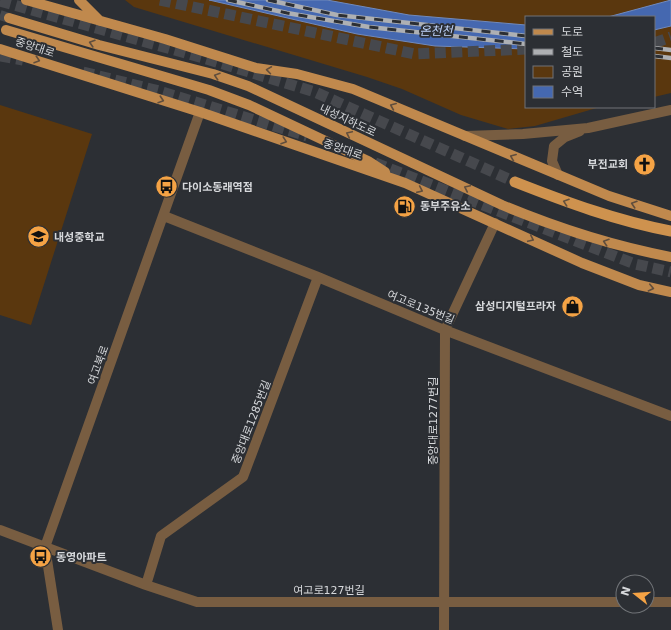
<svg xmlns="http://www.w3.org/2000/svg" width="671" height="630" font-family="'DejaVu Sans','Noto Sans KR',sans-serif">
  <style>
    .green { fill: #5a370e }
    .water { fill: #4568b0; stroke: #708abd }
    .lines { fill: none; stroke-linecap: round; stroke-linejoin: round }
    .primary-tunnel { stroke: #46484d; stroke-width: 10; stroke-dasharray: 10 5; stroke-linecap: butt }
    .trunk-tunnel { stroke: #46484d; stroke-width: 11; stroke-dasharray: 11 5.5; stroke-linecap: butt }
    .minor { stroke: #785d41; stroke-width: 10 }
    .primary { stroke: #c0894d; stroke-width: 10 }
    .trunk { stroke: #ce924e; stroke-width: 11 }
    .rail-casing { stroke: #aeb0b3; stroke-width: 4.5 }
    .rail { stroke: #2c2f34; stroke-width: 3; stroke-dasharray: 9; stroke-linecap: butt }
    .oneway { stroke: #604e3d }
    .oneway2 { stroke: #65523d }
    .labels { text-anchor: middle; stroke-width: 4; stroke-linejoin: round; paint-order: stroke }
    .street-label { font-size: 11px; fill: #d6d8db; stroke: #2c2f34 }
    .poi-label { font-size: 11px; font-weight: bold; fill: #d6d8db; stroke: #2c2f34; text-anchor: start }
    .water-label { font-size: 12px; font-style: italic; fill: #c0d5fd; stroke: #2c2f34 }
  </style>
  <rect width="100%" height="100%" fill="#2c2f34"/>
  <path class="green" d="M125,0H671V93L654,97V17H526V107H600L535,126L508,129L461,115L402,89L367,77L134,7Z
    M0,105L92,134L31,325L0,315Z"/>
  <path class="water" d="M209,0H327L409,15L526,25V49L435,46L357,34Z
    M671,0V26L654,30V17H608Z"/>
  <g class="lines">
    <path class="primary-tunnel" d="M0,15L9,18"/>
    <path class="trunk-tunnel" d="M160,0L415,54L526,49
      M0,1L203,58L315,92L515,182
      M654,43L671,37
      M0,56L23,60
      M83,72L159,91L307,136
      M375,163L635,264L671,272"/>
    <path class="minor" d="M465,136L523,134L588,128L671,110
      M558,175L552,161L554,146L565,137L580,131
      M164,216L318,277L442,329L671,416
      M0,530L146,585L197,602H623
      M146,585L161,536L243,477L318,277
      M647,602H671
      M58,630L45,547L200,112
      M444,630L445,330L495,223"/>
    <path class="primary" d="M26,0L165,39L256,68L297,74L353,89L609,196L671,216
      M79,0L100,21
      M9,18L99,45L213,74L248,86L502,205C557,228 613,246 671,257
      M6,30L209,90L249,105L368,161L385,172
      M0,49L200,112L405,183L582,263L639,285L671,292"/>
    <path class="trunk" d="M515,182C566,202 617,221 671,231"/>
    <defs>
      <path id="rail" d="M228,0L287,13L369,27L526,44
        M268,0L337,15L526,36
        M654,48L671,50
        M654,56L671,58"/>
    </defs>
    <use href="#rail" class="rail-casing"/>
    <use href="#rail" class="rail"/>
  </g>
  <defs><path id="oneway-chevron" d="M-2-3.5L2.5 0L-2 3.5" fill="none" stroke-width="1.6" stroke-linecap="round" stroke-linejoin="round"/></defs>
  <g class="oneway">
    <use href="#oneway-chevron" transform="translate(92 43) rotate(-163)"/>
    <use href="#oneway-chevron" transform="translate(37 60) rotate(18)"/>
    <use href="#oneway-chevron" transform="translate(269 70) rotate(-172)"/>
    <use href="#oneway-chevron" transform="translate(217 76) rotate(-162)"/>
    <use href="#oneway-chevron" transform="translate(161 100) rotate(18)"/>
    <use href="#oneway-chevron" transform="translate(393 106) rotate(-157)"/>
    <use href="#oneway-chevron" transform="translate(349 134) rotate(-155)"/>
    <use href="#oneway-chevron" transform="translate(284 141) rotate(19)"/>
    <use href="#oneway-chevron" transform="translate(513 157) rotate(-158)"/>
    <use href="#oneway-chevron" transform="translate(467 188) rotate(-155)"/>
    <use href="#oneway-chevron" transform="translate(420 190) rotate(24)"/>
    <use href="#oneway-chevron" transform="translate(634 204) rotate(-162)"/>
    <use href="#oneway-chevron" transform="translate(531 239) rotate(25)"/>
    <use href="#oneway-chevron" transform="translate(606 242) rotate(-162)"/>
    <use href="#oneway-chevron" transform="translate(651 288) rotate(13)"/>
  </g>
  <use class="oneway2" href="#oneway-chevron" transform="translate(566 202) rotate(-161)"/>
  <defs>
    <symbol id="church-disc" viewBox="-11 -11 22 22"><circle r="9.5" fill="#f5a345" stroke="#2c2f34"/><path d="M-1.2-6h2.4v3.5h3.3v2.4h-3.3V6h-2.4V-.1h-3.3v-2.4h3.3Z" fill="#111"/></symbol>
    <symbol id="bus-disc" viewBox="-11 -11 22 22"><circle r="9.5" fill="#f5a345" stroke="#2c2f34"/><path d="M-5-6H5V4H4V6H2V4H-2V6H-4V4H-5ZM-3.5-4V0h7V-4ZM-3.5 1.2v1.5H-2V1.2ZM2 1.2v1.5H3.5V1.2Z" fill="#111"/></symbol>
    <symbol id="fuel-disc" viewBox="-11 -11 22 22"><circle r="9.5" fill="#f5a345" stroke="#2c2f34"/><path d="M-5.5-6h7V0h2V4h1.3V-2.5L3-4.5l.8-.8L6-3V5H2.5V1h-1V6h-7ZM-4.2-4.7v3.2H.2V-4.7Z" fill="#111"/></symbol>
    <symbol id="school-disc" viewBox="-11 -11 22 22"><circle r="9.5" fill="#f5a345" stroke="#2c2f34"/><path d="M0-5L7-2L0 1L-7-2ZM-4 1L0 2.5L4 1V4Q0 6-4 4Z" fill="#111"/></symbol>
    <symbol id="shop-disc" viewBox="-11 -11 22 22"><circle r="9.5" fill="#f5a345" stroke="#2c2f34"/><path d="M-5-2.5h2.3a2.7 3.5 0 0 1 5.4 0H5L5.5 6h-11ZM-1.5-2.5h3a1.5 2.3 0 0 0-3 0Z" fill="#111"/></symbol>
  </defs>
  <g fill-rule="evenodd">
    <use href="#church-disc" x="632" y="152" width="25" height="25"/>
    <use href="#bus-disc" x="154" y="174" width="25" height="25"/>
    <use href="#fuel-disc" x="392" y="194" width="25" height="25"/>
    <use href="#school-disc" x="26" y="224" width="25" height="25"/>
    <use href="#shop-disc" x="560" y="294" width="25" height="25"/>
    <use href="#bus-disc" x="28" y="544" width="25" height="25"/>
  </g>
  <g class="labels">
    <g class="street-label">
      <text transform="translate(35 47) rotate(18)" y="4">중앙대로</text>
      <text transform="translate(348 120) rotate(25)" y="4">내성지하도로</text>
      <text transform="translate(343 149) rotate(19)" y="4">중앙대로</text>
      <text transform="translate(421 307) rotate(22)" y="4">여고로135번길</text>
      <text transform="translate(98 365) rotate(-70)" y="4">여고북로</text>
      <text transform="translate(433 421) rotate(-90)" y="4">중앙대로1277번길</text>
      <text transform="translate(251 422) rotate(-69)" y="4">중앙대로1285번길</text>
      <text x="329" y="594">여고로127번길</text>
    </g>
    <g class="poi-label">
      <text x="628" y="168" text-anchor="end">부전교회</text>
      <text x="182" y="191">다이소동래역점</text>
      <text x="420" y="210">동부주유소</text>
      <text x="54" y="241">내성중학교</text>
      <text x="556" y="310" text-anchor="end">삼성디지털프라자</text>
      <text x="56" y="561">동영아파트</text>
    </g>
    <g class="water-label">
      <text x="436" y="35">온천천</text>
    </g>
  </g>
  <rect x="525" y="16" width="130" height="92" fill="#2c2f34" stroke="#707377"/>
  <rect x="533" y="29" width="20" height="6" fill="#c0894d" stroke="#707377"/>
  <text x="561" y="36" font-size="12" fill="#d6d8db">도로</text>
  <rect x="533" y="49" width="20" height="6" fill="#aeb0b3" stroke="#707377"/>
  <text x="561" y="56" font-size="12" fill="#d6d8db">철도</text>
  <rect x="533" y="66" width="20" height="12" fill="#5a370e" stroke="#707377"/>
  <text x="561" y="76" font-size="12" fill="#d6d8db">공원</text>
  <rect x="533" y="86" width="20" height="12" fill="#4568b0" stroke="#707377"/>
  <text x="561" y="96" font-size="12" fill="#d6d8db">수역</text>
  <g transform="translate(635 594) rotate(287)"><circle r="19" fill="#2c2f34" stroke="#707377"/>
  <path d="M0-3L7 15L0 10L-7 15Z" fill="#f5a345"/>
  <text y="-6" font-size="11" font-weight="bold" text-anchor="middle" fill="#d6d8db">N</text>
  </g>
</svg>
